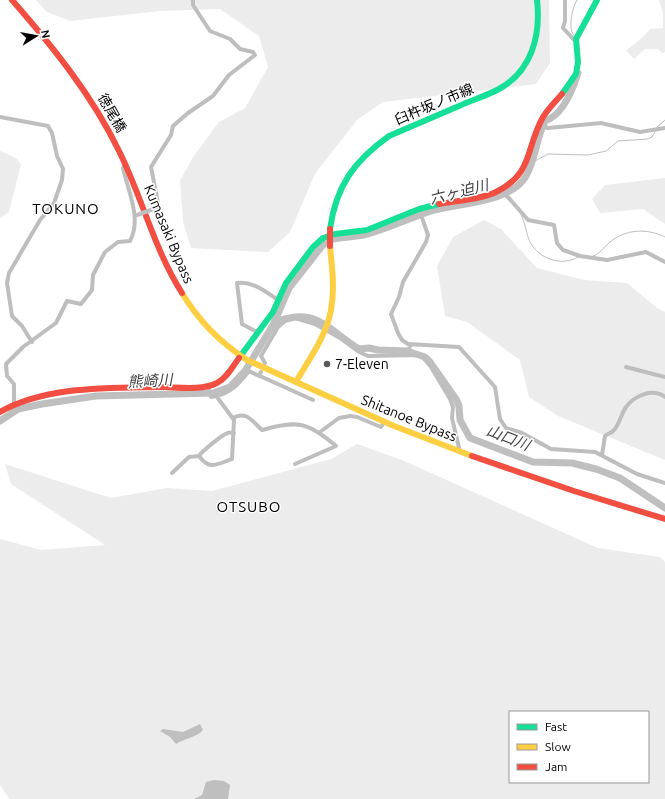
<svg xmlns="http://www.w3.org/2000/svg" width="665" height="799" font-family="Ubuntu,'Noto Sans JP',sans-serif">
  <style>
    .green { fill: #ececec; fill-rule: evenodd }
    .water { fill: #bfbfbf }
    .lines { fill: none; stroke-linecap: round; stroke-linejoin: round }
    .stream { stroke: #bfbfbf; stroke-width: 1 }
    .river { stroke: #bfbfbf; stroke-width: 7 }
    .street { stroke: #bebebe; stroke-width: 4 }
    .fast { stroke: #16e098; stroke-width: 6 }
    .slow { stroke: #ffcf43; stroke-width: 6 }
    .jam { stroke: #f24e42; stroke-width: 6 }
    .street-bridge { stroke: #bebebe; stroke-width: 4 }
    .jam-bridge { stroke: #f24e42; stroke-width: 6 }
    .poi-dot { fill: #595959; stroke: #fff; stroke-width: 1.5 }
    .labels { text-anchor: middle; stroke-width: 3; stroke-linejoin: round; paint-order: stroke }
    .street-label { font-size: 14px; fill: #000; stroke: #fff }
    .poi-label { font-size: 14px; fill: #000; stroke: #fff; text-anchor: start }
    .water-label { font-size: 15px; font-style: italic; fill: #444; stroke: #fff }
    .neighbourhood-label { font-size: 15px; letter-spacing: 1px; fill: #000; stroke: #fff }
  </style>
  <rect width="100%" height="100%" fill="#fff"/>
  <path class="green" d="M36,0H549L550,63L536,84L383,102L357,120L315,174L290,232L268,252L191,248L183,221L180,181L193,157L219,122L245,108L268,67L259,36L220,9L160,11L70,21L47,12Z
    M659,0H665V52L662,53L658,49H645L634,59L626,51L644,36L650,29L663,28V13Z
    M0,151L16,158L21,164L9,212L0,218Z
    M665,178V224L643,209L600,213L592,199L605,185Z
    M484,220L501,229L537,268L584,280L627,283L657,308L665,312V460L558,416L529,397L520,360L467,322L445,316L437,266L453,237Z
    M357,444L402,460L598,548L660,557L665,562V799H9L0,785V539L41,550L105,545L11,484L5,464L111,498L167,488L212,491L331,459ZM510,712H648V782H510Z"/>
  <path class="water" d="M200,724L203,730C196,738 185,738 176,744L170,737L160,731L163,729L183,732Z
    M214,780L224,781L230,785L228,799H194L202,795L206,782Z"/>
  <g class="lines">
    <path class="stream" d="M575,37C567,30 572,8 577,0
      M657,127L665,120
      M531,163L548,154L588,155L606,151L618,141L648,139L652,137L655,132
      M502,194L506,198
      M521,215C526,224 526,234 530,242C539,259 562,267 578,257
      M593,256C600,254 604,247 610,242C626,229 647,228 665,237"/>
    <path class="river" d="M273,325C277,320 284,319 290,318C320,311 336,336 359,349L369,348L378,350L407,351L425,357L430,362L456,399L459,406L460,420L470,438L533,462L572,463L596,469L620,478L665,508
      M0,421L18,409L42,404L96,396L213,393L230,387L245,371L273,325L289,288L326,241C340,236 354,238 368,234C389,228 410,218 431,211C457,203 511,203 526,176C536,159 536,138 545,121C563,115 573,89 578,73"/>
    <path class="street" d="M565,0V21L563,28L576,42
      M0,117L48,126L52,133L57,156L63,169L62,180L54,203L40,220L9,273L7,283L12,316L22,326L32,342
      M539,125L548,128L601,123L640,132L665,128
      M501,189L528,220L554,225L557,243L563,250L580,256L607,260L646,252L665,262
      M156,208L158,203L151,167L171,135L173,126L188,113L213,96L229,75L255,55L253,52L240,49L230,39L210,31L193,5V0
      M419,209L428,235L426,242L403,282L399,297L391,314L398,333L402,340L408,344L459,347L495,387L500,419L506,428L522,433L551,449L595,452L637,474L665,483
      M257,332L242,324L237,283C253,281 266,292 278,300
      M406,356L411,344
      M265,363L261,356L278,327L285,321L295,318L315,324L340,338L359,352L368,356L421,355L431,367L450,399L453,407L452,418L460,452
      M626,367L665,377
      M260,376L313,400
      M208,386L211,397C229,395 238,385 249,371L259,376L261,372
      M14,404V384L7,376L6,364L23,347L56,323L67,301L81,304L92,290L93,275L105,252L118,242L130,241C142,219 128,191 123,168L126,164
      M233,418C246,410 253,422 262,430C298,420 308,422 336,446L295,464
      M320,432L339,418L350,416L357,417L381,427L385,421
      M602,455L605,436C608,433 610,434 613,431C619,426 621,414 626,407C635,395 653,388 665,397
      M199,456C210,471 217,464 232,459L234,420L217,397
      M199,456C201,452 223,434 228,433C230,432 232,433 234,433
      M172,473L189,457L199,456"/>
    <path class="fast" d="M562,94L576,74L578,62L576,39L597,0
      M330,229C336,186 354,161 389,136C412,126 436,116 459,106C472,100 486,96 499,89C532,71 541,35 537,0
      M239,358L273,312L286,283L313,247L323,238L335,234L367,230L419,209L439,204"/>
    <path class="slow" d="M182,293C198,320 221,343 247,360L394,426L472,456
      M296,382C309,359 326,337 331,310C335,289 332,267 330,246"/>
    <path class="jam" d="M12,0C53,47 92,95 119,151C142,197 154,249 182,293
      M439,204C455,201 483,199 496,192C534,173 525,149 543,117C548,109 556,101 562,94
      M0,412C46,386 108,388 160,387C177,387 201,391 217,383C227,378 233,366 239,358
      M472,456L574,491L665,519"/>
    <path class="street-bridge" d="M137,215L156,208"/>
    <path class="jam-bridge" d="M330,229V246"/>
  </g>
  <circle class="poi-dot" cx="327" cy="364" r="4"/>
  <g class="labels">
    <g class="street-label">
      <text transform="translate(434 104) rotate(-23)" y="5">臼杵坂ノ市線</text>
      <text transform="translate(112 113) rotate(60)" y="5">徳尾橋</text>
      <text transform="translate(169 234) rotate(67)" y="5">Kumasaki Bypass</text>
      <text transform="translate(409 418) rotate(22)" y="5">Shitanoe Bypass</text>
    </g>
    <g class="poi-label">
      <text x="335" y="369">7-Eleven</text>
    </g>
    <g class="water-label">
      <text transform="translate(459 192) rotate(-14)" y="5">六ヶ迫川</text>
      <text transform="translate(150 381) rotate(-3)" y="5">熊崎川</text>
      <text transform="translate(508 438) rotate(21)" y="5">山口川</text>
    </g>
    <g class="neighbourhood-label">
      <text x="66" y="214">TOKUNO</text>
      <text x="249" y="512">OTSUBO</text>
    </g>
  </g>
  <rect x="509" y="711" width="140" height="72" fill="#ffffff" stroke="#999999"/>
  <rect x="517" y="724" width="20" height="6" fill="#16e098" stroke="#999999"/>
  <text x="545" y="731" font-size="12" fill="#000000">Fast</text>
  <rect x="517" y="744" width="20" height="6" fill="#ffcf43" stroke="#999999"/>
  <text x="545" y="751" font-size="12" fill="#000000">Slow</text>
  <rect x="517" y="764" width="20" height="6" fill="#f24e42" stroke="#999999"/>
  <text x="545" y="771" font-size="12" fill="#000000">Jam</text>
  <g transform="translate(36 36) rotate(79)" stroke="#ffffff" stroke-width="3" paint-order="stroke">
  <path d="M0-3L7 15L0 10L-7 15Z" fill="#000000"/>
  <text y="-6" font-size="11" font-weight="bold" text-anchor="middle" fill="#000000">N</text>
  </g>
</svg>
